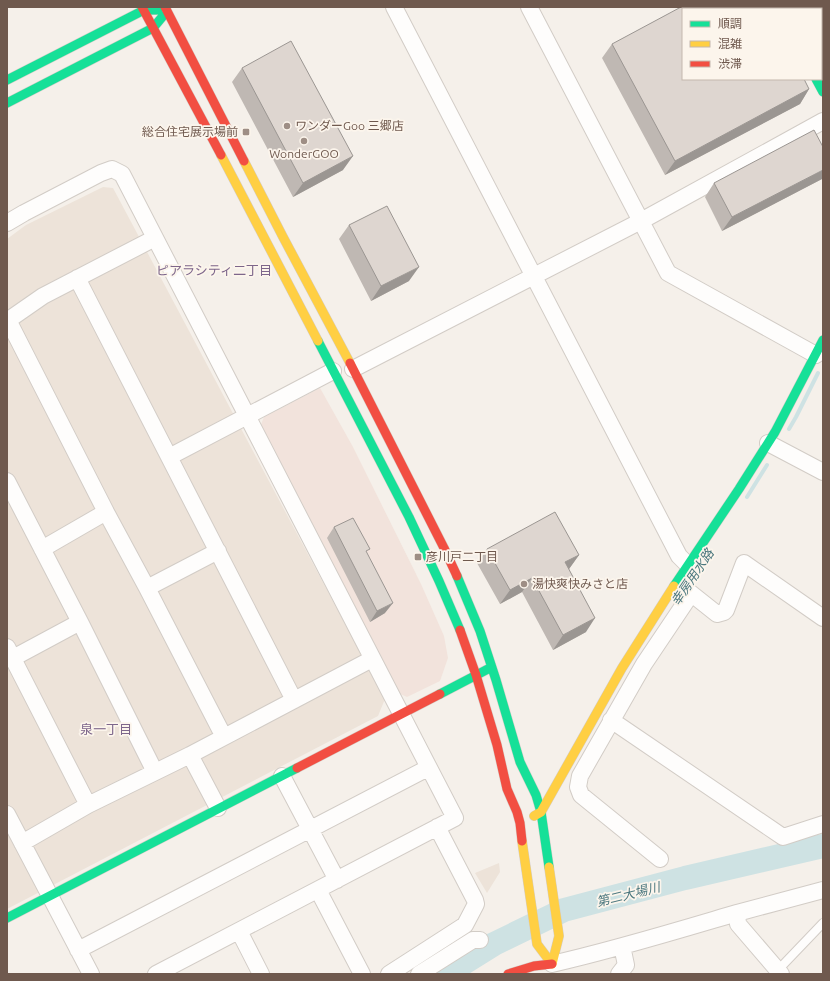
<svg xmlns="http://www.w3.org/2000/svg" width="830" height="981" font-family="Ubuntu,'Noto Sans JP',sans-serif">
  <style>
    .residential { fill: #ede3d9 }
    .commercial { fill: #f2e3dc }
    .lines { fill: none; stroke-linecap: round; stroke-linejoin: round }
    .stream { stroke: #cee2e3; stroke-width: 4 }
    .river { stroke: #cee2e3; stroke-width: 24 }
    .lane-casing { stroke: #d2ccc6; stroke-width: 10 }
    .street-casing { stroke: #d2ccc6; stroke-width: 18 }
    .fast-casing { stroke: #d4cdc7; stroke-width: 10 }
    .slow-casing { stroke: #d4cdc7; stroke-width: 10 }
    .jam-casing { stroke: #d4cdc7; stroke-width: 10 }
    .lane { stroke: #fefdfc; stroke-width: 8 }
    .street { stroke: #fefdfc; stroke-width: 16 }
    .fast { stroke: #16e098; stroke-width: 9 }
    .slow { stroke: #ffcf43; stroke-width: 9 }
    .jam { stroke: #f24e42; stroke-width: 9 }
    .wall { fill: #bfb8b3 }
    .shaded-wall { fill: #9b9692 }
    .building { fill: #ded6d0; stroke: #9b9692 }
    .poi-dot { fill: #9e8e85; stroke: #fcf5ec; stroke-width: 1.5 }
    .labels { text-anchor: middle; stroke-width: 3.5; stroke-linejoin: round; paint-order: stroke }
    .poi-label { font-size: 12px; fill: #6f594e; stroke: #fcf5ec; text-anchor: start }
    .neighbourhood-label { font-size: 13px; fill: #7d668b; stroke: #fcf5ec }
    .water-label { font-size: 13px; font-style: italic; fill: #4c787f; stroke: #fcf5ec }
  </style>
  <rect width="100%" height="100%" fill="#f5f0ea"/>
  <path class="residential" d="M103,187L113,188L385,699L378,716L7,909V239L26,225Z
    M499,863L500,872L487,893L475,873Z"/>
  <path class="commercial" d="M320,388L353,447L421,584L444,636L448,658L440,681L407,697L398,693L260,427L264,417Z"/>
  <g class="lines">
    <path class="stream" d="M789,429L796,417L818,373
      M747,497L767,465"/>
    <path class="river" d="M446,974L494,944L564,910L685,878L823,846"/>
    <defs>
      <path id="lane" d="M778,970L823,923"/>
      <path id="street" d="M394,7L679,556L688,565
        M529,7L668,273L816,355
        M7,223L24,213L101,173L112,169L122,174L455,818L156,974
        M77,278L294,700
        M8,320L106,512L147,588L224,737
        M7,321L43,296L155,238
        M353,369L641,221L823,121
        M768,443L823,472
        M169,457L333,371
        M7,481L80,622L155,772
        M42,549L106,512
        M683,587L717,614L724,612L726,610L744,563L823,618
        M147,588L218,551
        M7,647L88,805
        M13,658L80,622
        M611,720L783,837L823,824
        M190,755L218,808
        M282,776L337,880
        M7,814L91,974
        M22,843L88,805L190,755L372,659
        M660,859L581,795L578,787L580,776L644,664L691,594
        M318,890L362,974
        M737,913L738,924L781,974
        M239,931L261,974
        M78,950L428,768
        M552,964C614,950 676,931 737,913C766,905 794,898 823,890
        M389,974L465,925L476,904L475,900L437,827
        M419,974L473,940H480
        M619,974L626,965L622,946"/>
      <path id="fast" d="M779,7L780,9
        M816,79L823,92
        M7,80L144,10H158
        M7,103L153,28L163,16
        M318,341L409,517L439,581L460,630
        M457,576L480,631L496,680L520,762L536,795L541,812L549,867
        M674,586L739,489L775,432L823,340
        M440,694L488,669
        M7,918L297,768"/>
      <path id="slow" d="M221,155L318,341
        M244,161L283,237L350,363
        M534,816L541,812L622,668L674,586
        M522,841L537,944L552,964
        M549,867L559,936L552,964"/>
      <path id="jam" d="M142,7L221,155
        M165,7L244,161
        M350,363L444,548L457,576
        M460,630L476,675L497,745L507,789L517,812L520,823L522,841
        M297,768L440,694
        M508,974L534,966L552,964"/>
    </defs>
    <use href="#lane" class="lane-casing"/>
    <use href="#street" class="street-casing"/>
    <use href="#fast" class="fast-casing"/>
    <use href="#slow" class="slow-casing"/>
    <use href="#jam" class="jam-casing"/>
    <use href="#lane" class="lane"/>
    <use href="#street" class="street"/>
    <use href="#fast" class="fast"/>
    <use href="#slow" class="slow"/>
    <use href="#jam" class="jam"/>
  </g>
  <path class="wall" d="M612,44L809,89L800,104L665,175L602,58Z
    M242,68L343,170L293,197L232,82Z
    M822,179L722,231L705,197L714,183Z
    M349,225L409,281L371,301L339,239Z
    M334,527L367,554L385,613L370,622L327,538Z
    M487,549L579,555L569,569L586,632L553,650L522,592L500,604L477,563Z"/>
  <path class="shaded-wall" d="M809,89L800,104L665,175L675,161Z
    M353,156L343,170L293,197L303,183Z
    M823,170V178L822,179L722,231L732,217Z
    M419,267L409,281L371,301L381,286Z
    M579,555L569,569L565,562Z
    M532,578L522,592L500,604L510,590Z
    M393,603L385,613L370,622L377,611Z
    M595,618L586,632L553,650L563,635Z"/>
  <path class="building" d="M681,7H766L767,9H683V79H804L809,89L675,161L612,44Z
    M291,41L353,156L303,183L242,68Z
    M814,130L823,147V170L732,217L714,183Z
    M387,206L419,267L381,286L349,225Z
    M555,512L579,555L565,562L595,618L563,635L532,578L510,590L487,549Z
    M353,518L370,549L366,551L393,603L377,611L334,527Z"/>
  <g class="poi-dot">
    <circle cx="287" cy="126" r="4"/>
    <rect x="242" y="128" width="8" height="8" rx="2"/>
    <circle cx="304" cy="141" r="4"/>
    <rect x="414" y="553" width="8" height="8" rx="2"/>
    <circle cx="524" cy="584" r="4"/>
  </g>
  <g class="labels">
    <g class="poi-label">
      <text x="295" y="130">ワンダーGoo 三郷店</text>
      <text x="238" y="136" text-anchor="end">総合住宅展示場前</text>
      <text x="304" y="158" text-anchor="middle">WonderGOO</text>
      <text x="426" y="561">彦川戸二丁目</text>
      <text x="532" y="588">湯快爽快みさと店</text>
    </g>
    <g class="neighbourhood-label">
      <text x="214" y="275">ピアラシティ二丁目</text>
      <text x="106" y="734">泉一丁目</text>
    </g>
    <g class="water-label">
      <text transform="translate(692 577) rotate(-56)" y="5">幸房用水路</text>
      <text transform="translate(628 894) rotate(-14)" y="5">第二大場川</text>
    </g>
  </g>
  <rect width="830" height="981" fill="none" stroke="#6f594e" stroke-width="16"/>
  <rect x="682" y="8" width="140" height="72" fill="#fcf5ec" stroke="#c4b7ad"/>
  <rect x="690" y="21" width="20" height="6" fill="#16e098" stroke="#c4b7ad"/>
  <text x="718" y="28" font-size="12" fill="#6f594e">順調</text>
  <rect x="690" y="41" width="20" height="6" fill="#ffcf43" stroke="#c4b7ad"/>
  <text x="718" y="48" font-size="12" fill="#6f594e">混雑</text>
  <rect x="690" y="61" width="20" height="6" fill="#f24e42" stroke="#c4b7ad"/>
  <text x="718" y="68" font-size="12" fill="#6f594e">渋滞</text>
</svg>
